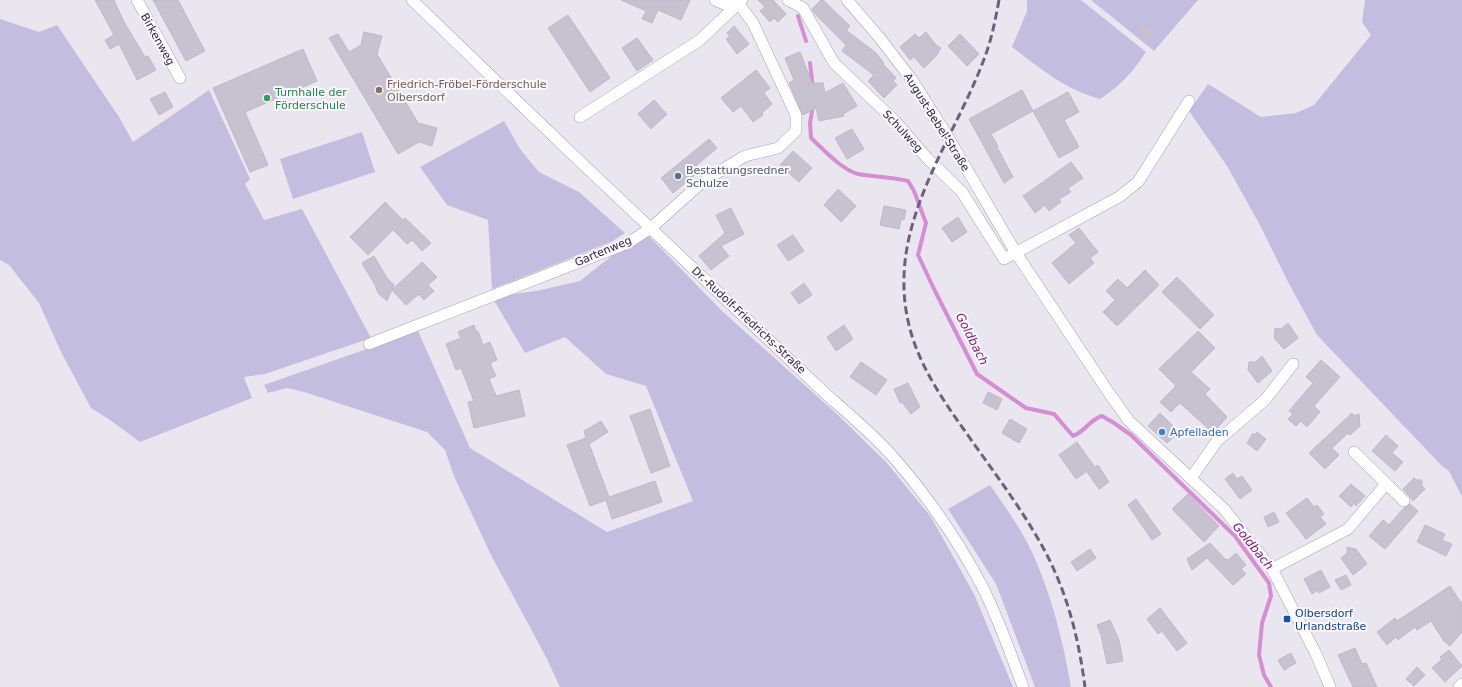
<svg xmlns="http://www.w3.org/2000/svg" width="1462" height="687" font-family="'DejaVu Sans',sans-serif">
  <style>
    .green { fill: #c3bee0 }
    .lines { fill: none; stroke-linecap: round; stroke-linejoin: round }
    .stream { stroke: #d58dd4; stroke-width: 4 }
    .building { fill: #c8c2d0; stroke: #bfb8c9 }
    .minor-casing { stroke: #a9a0b1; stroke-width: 12 }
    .tertiary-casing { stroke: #a9a0b1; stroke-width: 12 }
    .secondary-casing { stroke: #a597b0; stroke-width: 12 }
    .minor { stroke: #fff; stroke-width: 11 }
    .tertiary { stroke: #fff; stroke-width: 11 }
    .secondary { stroke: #fff; stroke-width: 11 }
    .rail { stroke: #715e7d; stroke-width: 3; stroke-dasharray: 8 4; stroke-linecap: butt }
    .education-dot { fill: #8d6e63; stroke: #f8f7fb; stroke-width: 1.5 }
    .leisure-dot { fill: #2e9e5b; stroke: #f8f7fb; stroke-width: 1.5 }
    .service-dot { fill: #5c6f8a; stroke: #f8f7fb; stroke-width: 1.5 }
    .shop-dot { fill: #3f7fe0; stroke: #f8f7fb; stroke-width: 1.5 }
    .transit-dot { fill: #1a4fb4; stroke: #f8f7fb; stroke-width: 1.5 }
    .labels { text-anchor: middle; stroke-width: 4; stroke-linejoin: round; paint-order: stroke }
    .street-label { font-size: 11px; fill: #362342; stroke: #f8f7fb }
    .education-label { font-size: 11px; fill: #785e54; stroke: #f8f7fb; text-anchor: start }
    .leisure-label { font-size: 11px; fill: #27864d; stroke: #f8f7fb; text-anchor: start }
    .service-label { font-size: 11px; fill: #4e5e75; stroke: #f8f7fb; text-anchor: start }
    .shop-label { font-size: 11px; fill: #366cbe; stroke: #f8f7fb; text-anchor: start }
    .transit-label { font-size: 11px; fill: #164399; stroke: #f8f7fb; text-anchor: start }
    .water-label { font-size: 12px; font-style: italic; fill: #811b7e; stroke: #f8f7fb }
  </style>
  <rect width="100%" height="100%" fill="#eae6ef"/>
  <path class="green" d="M1027,0H1081L1146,52C1132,73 1121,85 1100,99C1064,89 1041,69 1012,47L1027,11Z
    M1091,0H1198L1154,51Z
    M1365,0H1462V497L1449,471L1442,466L1317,335L1288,282L1261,227L1227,166L1189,111L1208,84L1261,117L1296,113L1314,105L1371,35L1362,22Z
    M0,19L39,32L57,25L119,117L133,142L209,90L250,179L245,184L264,220L302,209L371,338L265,374L244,377L252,398L140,442L110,420L91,408L61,352L39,303L9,265L0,260Z
    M504,121L520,149L539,172L579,192L625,233L611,242L492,289L488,220L447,205L420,167Z
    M362,132L375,172L293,199L280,159Z
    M647,234L722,311L838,415L887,463L931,517L974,594L1013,687H560L546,657L491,555L454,476L445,450L427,432L304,392L287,388L268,393L264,385L418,331L470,448L607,532L693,501L646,386L606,374L565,337L525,353L492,297L536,291L580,281L628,243Z
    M990,485C1008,511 1027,537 1038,566C1054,605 1064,646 1071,687H1035L996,584L948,509Z"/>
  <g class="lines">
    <path class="stream" d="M798,16L806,41
      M810,63L813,89
      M813,105L810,123L811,138C823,149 842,170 858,174C875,177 892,177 908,181L914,191L926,223L918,255L935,291L977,374L1026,408L1054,414L1073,436C1086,431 1089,420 1102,416L1114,423L1131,435L1235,536L1269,583L1271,596L1262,623L1259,655L1264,675L1271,687"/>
  </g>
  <path class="building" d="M95,0H114L124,22L145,57L148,56L156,70L137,80L119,44L110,49L105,40L114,35Z
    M153,0H178L205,51L186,61Z
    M621,0H690L681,20L658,10L652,23L642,19L646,11Z
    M758,0H773L786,14L778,22L774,18L770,22L760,11L765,7Z
    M821,0H823L850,26L846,30L876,53L884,63L883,64L896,78L893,81L897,85L884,98L868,81L874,75L842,51L846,45L814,13L812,9Z
    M568,15L610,78L590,92L548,28Z
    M1143,23L1153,31L1147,39L1137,30Z
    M734,26L749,44L737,54L726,39L730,36L727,33Z
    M364,32L382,36L377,54L418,123L437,128L432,146L419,142L398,154L329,38L338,34L349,52L361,45Z
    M926,32L936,45L941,48L936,56L924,68L914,57L910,60L900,47L915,34L919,38Z
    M960,34L979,54L967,66L948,46Z
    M637,38L653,60L637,71L622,48Z
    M303,49L317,81L245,112L268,165L250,172L213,88Z
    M800,52L812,83H823L825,93L843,83L857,106L843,114L844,116L819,121L816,108L803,115L789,83L794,80L785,58Z
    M756,70L770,88L764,93L772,104L762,113L763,115L753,122L741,106L733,112L721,98Z
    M1022,90L1033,111L991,134L998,146L997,147L1013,177L1004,183L969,119Z
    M165,92L173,107L159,115L150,99Z
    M1068,92L1079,112L1064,120L1079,147L1059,158L1033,111Z
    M654,100L667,114L651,129L638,114Z
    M852,129L864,149L847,159L835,138Z
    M709,139L717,148L691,170L695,175L673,193L661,178Z
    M793,151L812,168L799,182L780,165Z
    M1071,162L1083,178L1068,188L1071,192L1059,199L1061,202L1049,211L1045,205L1035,213L1023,196Z
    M838,189L856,206L841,222L824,205Z
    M385,202L403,220L405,218L431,243L422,251L412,240L407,244L393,230L368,255L350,237Z
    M884,206L906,210L904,220L901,219L899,229L880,225Z
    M731,208L744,234L721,246L729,256L711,270L699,256L725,233L716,215Z
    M958,217L967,232L952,242L942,228Z
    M1079,228L1098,252L1090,258L1094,263L1069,284L1052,263L1076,243L1069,235Z
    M793,235L804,251L788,261L777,245Z
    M374,256L387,278L394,285L387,301L378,293L375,285L362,263Z
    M422,262L437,277L428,285L434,291L424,300L419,294L406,305L392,290Z
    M1145,270L1159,285L1117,326L1103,312L1115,300L1106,291L1118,279L1127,288Z
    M1177,277L1214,315L1200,329L1162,292Z
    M804,283L812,295L799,304L791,293Z
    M1288,323L1298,338L1284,349L1274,338L1275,328L1281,329Z
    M474,325L476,332L478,331L483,345L490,342L497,360L490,363L496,376L489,379L496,396L519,390L525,416L474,428L468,402L474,401L461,368L456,370L446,344L461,338L458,332Z
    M844,325L853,339L836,351L827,337Z
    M1198,331L1215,348L1191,372L1210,389L1205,394L1227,417L1213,433L1180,403L1171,412L1160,402L1176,386L1159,369Z
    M1262,356L1272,371L1258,383L1248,370L1249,362H1255Z
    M1321,360L1340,377L1314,406L1320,412L1307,427L1301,421L1296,426L1288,419L1293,414L1289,411L1313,383L1306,377Z
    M861,362L887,380L876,395L850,377Z
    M908,383L920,407L911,414L902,402L900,403L894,389Z
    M988,392L1002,399L997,410L983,403Z
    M650,409L670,466L651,473L630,416Z
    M1160,413L1179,432L1167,443L1148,426Z
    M1352,413L1354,416L1359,414L1360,426L1350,435L1348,433L1332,448L1339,455L1325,469L1309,453Z
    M1010,419L1027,429L1019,443L1002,433Z
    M601,421L608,432L589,444L609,497L655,481L662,502L612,519L606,500L590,506L567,445L586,438L584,431Z
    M1257,432L1266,439L1257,451L1247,443L1253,433L1255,435Z
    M1386,435L1398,446L1392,453L1403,462L1395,471L1372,451Z
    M1077,442L1094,466L1076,479L1059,455Z
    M1098,465L1109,482L1099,489L1087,472Z
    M1233,473L1237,479L1242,476L1252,490L1240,499L1225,479Z
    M1414,478L1417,480H1422V486L1425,489L1413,501L1403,489Z
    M1351,484L1365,496L1356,506L1354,503L1351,507L1339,496Z
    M1188,494L1219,526L1204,542L1172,509Z
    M1307,498L1314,507L1317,505L1324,514L1320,517L1326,524L1306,539L1286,513Z
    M1136,499L1161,534L1152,540L1128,505Z
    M1410,504L1418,511L1385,549L1369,536L1383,520L1389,525L1404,508Z
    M1274,512L1279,522L1268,527L1264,517Z
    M1425,525L1445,534L1442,540L1452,544L1446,556L1417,542Z
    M1210,543L1226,560L1227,559L1228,560L1236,553L1246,565L1241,569L1246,574L1233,585L1207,558L1192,570L1187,559Z
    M1347,547L1356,549L1367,564L1353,575L1341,558L1347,553Z
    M1090,549L1096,558L1077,571L1071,562Z
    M1321,570L1330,587L1319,593L1318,590L1312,594L1304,579Z
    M1346,575L1351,585L1341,590L1335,580Z
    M1450,586L1462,604V632L1450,646L1444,641L1431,621L1417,630L1415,627L1398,640L1396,637L1387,645L1377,632L1395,618L1397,621Z
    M1160,608L1187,643L1177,651L1162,631L1158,634L1147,619Z
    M1110,620L1119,640L1123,661L1107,664L1101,635L1097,625Z
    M1355,648L1362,664L1366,663L1377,687H1353L1338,655Z
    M1449,650L1462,666L1445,682L1432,668L1442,659L1440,657Z
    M1291,653L1296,663L1284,670L1278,660Z
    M1417,667L1425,675L1414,686L1406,679Z"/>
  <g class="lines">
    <defs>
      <path id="minor" d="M137,0L180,78
        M715,0L724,4H739
        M788,0L803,8L834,63L896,122L927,158L962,192L1004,259L1119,197L1138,182L1189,101
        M580,117L700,40L742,0
        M369,344L628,243L651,228L699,185L717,173L745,156L778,148L796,131V115L753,23L739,4
        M1354,452L1404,501
        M1191,478L1217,441L1265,400L1293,364
        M1272,569L1348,529L1386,484
        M1459,687L1462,684"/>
      <path id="tertiary" d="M847,0L879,37L912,80L945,132L1016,253L1109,393L1129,421L1224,509L1272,569L1316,654L1330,687"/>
      <path id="secondary" d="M412,0L570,152L827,395C850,415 874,435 894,458C928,497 959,542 983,588C999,620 1011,654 1023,687"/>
    </defs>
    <use href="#minor" class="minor-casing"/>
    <use href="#tertiary" class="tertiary-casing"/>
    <use href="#secondary" class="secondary-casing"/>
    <use href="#minor" class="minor"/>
    <use href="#tertiary" class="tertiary"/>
    <use href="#secondary" class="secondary"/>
    <path class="rail" d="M999,0C996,16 993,32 988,48C963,123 906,196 904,277C902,340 932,385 967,434C991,468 1016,501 1037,537C1065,584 1078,633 1085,687"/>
  </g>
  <circle class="education-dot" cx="379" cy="90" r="4"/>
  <circle class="leisure-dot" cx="267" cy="98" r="4"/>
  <circle class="service-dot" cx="678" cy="176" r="4"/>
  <circle class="shop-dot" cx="1162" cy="432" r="4"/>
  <rect class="transit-dot" x="1283" y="615" width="8" height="8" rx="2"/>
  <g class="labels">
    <g class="street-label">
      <text transform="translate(158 39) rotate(61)" y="4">Birkenweg</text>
      <text transform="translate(937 122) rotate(58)" y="4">August-Bebel-Straße</text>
      <text transform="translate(903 131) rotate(47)" y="4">Schulweg</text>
      <text transform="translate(603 251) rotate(-23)" y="4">Gartenweg</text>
      <text transform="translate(749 320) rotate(43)" y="4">Dr.-Rudolf-Friedrichs-Straße</text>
    </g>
    <g class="education-label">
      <text x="387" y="88">Friedrich-Fröbel-Förderschule<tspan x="387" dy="13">Olbersdorf</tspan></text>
    </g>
    <g class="leisure-label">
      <text x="275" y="96">Turnhalle der<tspan x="275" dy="13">Förderschule</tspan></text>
    </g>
    <g class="service-label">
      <text x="686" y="174">Bestattungsredner<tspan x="686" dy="13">Schulze</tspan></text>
    </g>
    <g class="shop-label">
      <text x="1170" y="436">Apfelladen</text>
    </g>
    <g class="transit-label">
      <text x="1295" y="617">Olbersdorf<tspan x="1295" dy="13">Urlandstraße</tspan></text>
    </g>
    <g class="water-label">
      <text transform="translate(972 339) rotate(63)" y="4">Goldbach</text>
      <text transform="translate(1253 546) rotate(51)" y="4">Goldbach</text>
    </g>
  </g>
</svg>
